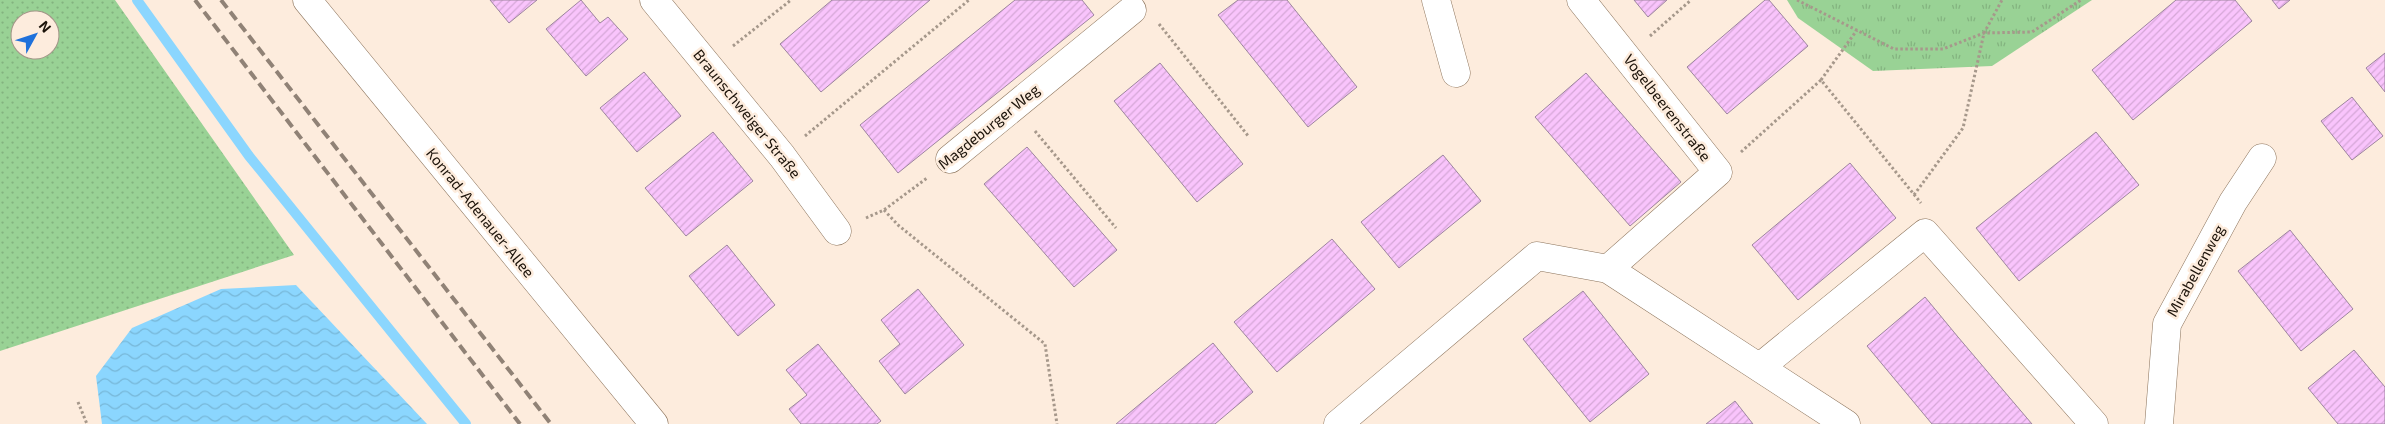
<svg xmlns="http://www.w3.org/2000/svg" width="2385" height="424" font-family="'Exo 2',sans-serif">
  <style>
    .grass { fill: url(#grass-tufts) }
    .garden { fill: url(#garden-dots); fill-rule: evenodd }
    .water { fill: url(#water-waves) }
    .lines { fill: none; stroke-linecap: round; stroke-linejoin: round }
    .stream { stroke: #8bd6fe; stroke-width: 10 }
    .building { fill: url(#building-hatch); stroke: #9d859e }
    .minor-casing { stroke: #8c745c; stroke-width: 29 }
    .tertiary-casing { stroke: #8c745c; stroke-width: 29 }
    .path { stroke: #a6988b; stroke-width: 3; stroke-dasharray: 2.5 2.5; stroke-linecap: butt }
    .minor { stroke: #fff; stroke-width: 28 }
    .tertiary { stroke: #fff; stroke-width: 28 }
    .rail { stroke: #908276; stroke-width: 4; stroke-dasharray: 10 5; stroke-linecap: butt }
    .labels { text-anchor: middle; stroke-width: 5; stroke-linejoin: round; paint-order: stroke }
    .street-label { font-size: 15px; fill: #1b1209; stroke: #fdecdd }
  </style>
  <defs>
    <pattern id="grass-tufts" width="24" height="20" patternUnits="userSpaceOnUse" patternTransform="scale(1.25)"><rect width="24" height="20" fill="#99d295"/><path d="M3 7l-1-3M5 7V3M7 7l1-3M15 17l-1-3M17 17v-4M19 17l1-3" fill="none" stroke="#83b37f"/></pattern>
    <pattern id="garden-dots" width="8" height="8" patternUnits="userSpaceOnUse" patternTransform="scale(1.25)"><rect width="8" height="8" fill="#99d295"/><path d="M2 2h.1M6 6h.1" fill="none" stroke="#83b37f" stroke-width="1.8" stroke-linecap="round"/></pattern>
    <pattern id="water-waves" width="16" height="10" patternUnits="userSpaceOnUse" patternTransform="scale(1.25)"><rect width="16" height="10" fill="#8bd6fe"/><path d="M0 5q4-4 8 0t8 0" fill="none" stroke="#77b7d8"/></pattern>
    <pattern id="building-hatch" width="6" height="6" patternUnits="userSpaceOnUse" patternTransform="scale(1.25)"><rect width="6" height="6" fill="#f9c4fc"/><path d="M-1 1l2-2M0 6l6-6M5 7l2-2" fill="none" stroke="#d5a7d7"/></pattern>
  </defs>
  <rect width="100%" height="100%" fill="#fdecdd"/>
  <path class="grass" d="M1787,0H2092L1992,66L1873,71L1798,18Z"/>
  <path class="garden" d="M0,0H115L294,255L0,351ZM20,20H50V50H20Z"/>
  <path class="water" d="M296,285L427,424H102L96,376L132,328L221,289Z"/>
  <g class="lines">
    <path class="stream" d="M137,0L249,156L466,424"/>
  </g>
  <path class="building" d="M490,0H537L509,23Z
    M581,0L600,23L608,17L628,39L586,76L546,29Z
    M832,0H930L821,92L780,44Z
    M1015,0H1082L1094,15L898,173L860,125Z
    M1238,0H1287L1357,87L1308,127L1218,15Z
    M1634,0H1667L1648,17Z
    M1765,0H1769L1808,46L1727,114L1687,67Z
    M2176,0H2235L2252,21L2133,120L2092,70Z
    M2272,0H2290L2279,9Z
    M2385,53V92L2366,68Z
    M1160,63L1243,164L1197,202L1114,101Z
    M644,72L681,116L637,152L600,108Z
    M1586,73L1681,182L1630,226L1535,117Z
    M2352,97L2383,136L2352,160L2321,121Z
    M713,132L753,181L686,236L645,188Z
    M2096,132L2139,185L2019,281L1976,228Z
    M1027,147L1117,250L1074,287L984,184Z
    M1443,155L1481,201L1399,268L1361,222Z
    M1850,163L1896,218L1798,300L1752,245Z
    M2290,230L2353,309L2301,351L2238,271Z
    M1332,239L1375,289L1277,372L1234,322Z
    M727,245L775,305L738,336L689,276Z
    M918,289L964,345L905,394L879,361L900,344L881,320Z
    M1583,291L1649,374L1590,422L1523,339Z
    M1925,297L1958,337L2032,424H1932L1867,346Z
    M1213,343L1253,392L1215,424H1116Z
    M818,344L881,421L877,424H801L789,409L807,395L786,370Z
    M2354,350L2385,387V424H2338L2308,388Z
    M1735,401L1753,424H1706Z"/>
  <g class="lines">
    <defs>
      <path id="minor" d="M654,0L782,156L837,231
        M1436,0L1456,73
        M1581,0L1718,172L1608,269
        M950,159L1132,10
        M1760,367L1925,233L2094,424
        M1338,424L1537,256L1608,269L1846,424
        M2159,424L2167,324L2233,202L2262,158"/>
      <path id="tertiary" d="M307,0L654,424"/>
    </defs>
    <use href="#minor" class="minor-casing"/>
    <use href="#tertiary" class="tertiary-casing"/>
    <path class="path" d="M1797,0L1894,49H1943L1984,33L2032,32L2081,0
      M1159,24L1249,137
      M1650,36L1691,0
      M733,46L791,0
      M1821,80L1857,30
      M1035,131L1116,228
      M805,136L969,0
      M1741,152L1821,80L1921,203
      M1914,195L1963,128L1984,33L2002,0
      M884,210L898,225L1045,344L1057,424
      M866,218L884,210L927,178
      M78,402L87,424"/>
    <use href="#minor" class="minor"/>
    <use href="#tertiary" class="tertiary"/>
    <path class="rail" d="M195,0L520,424
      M221,0L551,424"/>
  </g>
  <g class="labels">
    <g class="street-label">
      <text transform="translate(1667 108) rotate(52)" y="5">Vogelbeerenstraße</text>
      <text transform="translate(747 114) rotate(51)" y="5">Braunschweiger Straße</text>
      <text transform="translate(989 127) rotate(-39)" y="5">Magdeburger Weg</text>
      <text transform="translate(480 213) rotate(51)" y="5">Konrad-Adenauer-Allee</text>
      <text transform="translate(2196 271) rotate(-61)" y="5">Mirabellenweg</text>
    </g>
  </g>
  <g transform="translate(35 35) rotate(50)"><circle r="24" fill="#fdecdd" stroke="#a39588"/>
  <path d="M0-4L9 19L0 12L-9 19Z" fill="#1f71db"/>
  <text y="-8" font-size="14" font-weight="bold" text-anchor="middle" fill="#1b1209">N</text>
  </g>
</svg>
